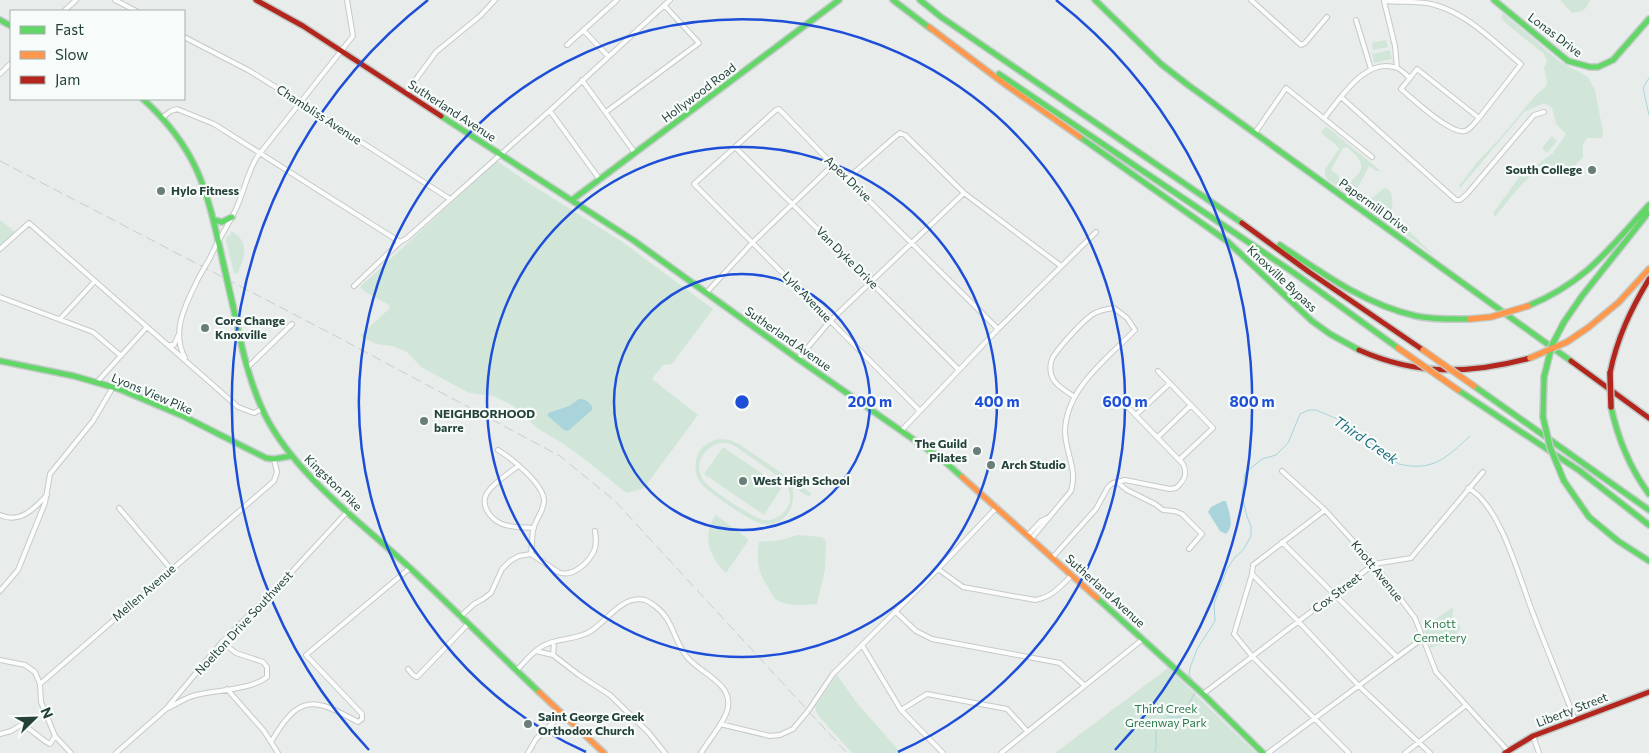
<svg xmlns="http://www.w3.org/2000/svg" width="1649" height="753" font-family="Commissioner,sans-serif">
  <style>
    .green { fill: #d1e6d8; fill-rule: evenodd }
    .water { fill: #a9d4db }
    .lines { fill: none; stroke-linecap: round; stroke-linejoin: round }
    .stream { stroke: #a9d4db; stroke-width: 1 }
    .street-casing { stroke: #c5cac8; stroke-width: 6 }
    .fast-casing { stroke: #c3cbc8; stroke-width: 8 }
    .slow-casing { stroke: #c3cbc8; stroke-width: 8 }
    .jam-casing { stroke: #c3cbc8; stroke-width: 8 }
    .street { stroke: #fcfcfc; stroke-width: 4 }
    .fast { stroke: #63d668; stroke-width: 5 }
    .slow { stroke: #ff974d; stroke-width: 5 }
    .jam { stroke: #b3261e; stroke-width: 5 }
    .rail { stroke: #c9cdcc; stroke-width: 1; stroke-dasharray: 10 5; stroke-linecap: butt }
    .street-bridge-casing { stroke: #c5cac8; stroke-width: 6; stroke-linecap: butt }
    .fast-bridge-casing { stroke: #c3ccc9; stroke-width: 8; stroke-linecap: butt }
    .slow-bridge-casing { stroke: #c3ccc9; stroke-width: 8; stroke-linecap: butt }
    .jam-bridge-casing { stroke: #c3ccc9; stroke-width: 8; stroke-linecap: butt }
    .street-bridge { stroke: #fcfcfc; stroke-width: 4 }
    .fast-bridge { stroke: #63d668; stroke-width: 5.5 }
    .slow-bridge { stroke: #ff974d; stroke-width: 5.5 }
    .jam-bridge { stroke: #b3261e; stroke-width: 5.5 }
    .ring { fill: none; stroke: #1d4ed8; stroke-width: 2.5 }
    .poi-dot { fill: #697e78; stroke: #f7fbf9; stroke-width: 2 }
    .labels { text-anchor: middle; stroke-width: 4.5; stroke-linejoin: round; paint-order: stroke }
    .street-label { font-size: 12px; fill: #24423a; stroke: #f7fbf9 }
    .poi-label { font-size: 12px; font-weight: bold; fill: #24423a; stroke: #f7fbf9; text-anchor: start }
    .park-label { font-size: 12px; fill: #2d7a4b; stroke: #f7fbf9 }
    .water-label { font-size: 14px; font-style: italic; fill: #1c6f80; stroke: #f7fbf9 }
    .centre { fill: #1d4ed8; stroke: #f7fbf9; stroke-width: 2.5 }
    .ring-label { font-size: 15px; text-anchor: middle; font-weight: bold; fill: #1d4ed8; stroke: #f7fbf9; stroke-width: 4.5; stroke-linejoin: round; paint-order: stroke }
  </style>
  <rect width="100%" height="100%" fill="#e8edeb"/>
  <path class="green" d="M1560,0H1590C1586,10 1583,12 1572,13Z
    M1503,13L1559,61L1588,77L1595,90L1603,132L1602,138H1587L1583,144V157L1570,170L1565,173L1531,175L1515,192L1495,217L1493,213L1522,173L1533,168L1553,153L1566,134L1556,124L1552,108L1544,103L1524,112L1461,187H1458L1478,161L1500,138L1535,96L1546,86L1547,81L1544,68L1547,61L1544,54L1503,21L1501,17Z
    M1386,40L1388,47L1373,50L1372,43Z
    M1390,50L1392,59L1374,63L1372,54Z
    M1327,127L1381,171H1376L1369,166L1358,187V192L1363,196L1372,198L1384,188L1388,189C1397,198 1389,211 1392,223L1408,230L1436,257L1357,199L1349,190C1351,178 1353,181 1359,173C1366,162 1354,154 1347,147L1343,148L1331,170L1339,176V184L1336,185L1329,181L1325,176V169L1339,149L1336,145L1321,133L1324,128Z
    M1552,136L1557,141L1547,153L1542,148Z
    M497,161L527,182L621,241L713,309L672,364L663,365L652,379L698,415L647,484L642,489L626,493L587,461L562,443L537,428L515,407L494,396L469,393L421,367L407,352L392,346L376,344L360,336L390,308L389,305L365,292L360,287Z
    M0,220L16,233L0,246Z
    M232,231C251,244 244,256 238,274L234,273L226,241L227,236H229Z
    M721,439L730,440L739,444L811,493L809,497L792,486C797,505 786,527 763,524C752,523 706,491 700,482C694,473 694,461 699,452C704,444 712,440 721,439ZM720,443H728L735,446L786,482C790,491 792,500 787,508C782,516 773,521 764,520C755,519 711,490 705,482C692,467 703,447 720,443Z
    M723,447L782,487L764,515L704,474Z
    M716,515L747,538L748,541L726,573C709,557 701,535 716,515Z
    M797,535L822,537L826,541L825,570L817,604C805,605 786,607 775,599C773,597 771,593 769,589C758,573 756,561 759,542L781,540Z
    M1453,607L1452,620L1455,627L1459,624L1461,629L1457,632L1458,635L1450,643H1444L1431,648L1423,628Z
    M1168,668L1256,753H1055Z
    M837,675L857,703L901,753H852L817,714L815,706Z"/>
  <path class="water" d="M579,399C585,399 588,401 592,406V410L568,431L564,430L548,416V413L569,406Z
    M1223,501H1226C1229,513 1235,525 1226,534L1220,531L1208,512L1211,507Z"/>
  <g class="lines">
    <path class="stream" d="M1649,78L1643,88L1649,115
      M1197,685L1189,675L1190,668L1197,649L1215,621L1214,604L1227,569L1235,557L1243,550L1251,536V526L1247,517L1242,495L1245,473L1262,459L1276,455L1288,443L1300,414L1309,410H1316L1342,421L1399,464C1433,472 1446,458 1470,436
      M1154,753L1156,749V725L1168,717H1181L1195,693"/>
    <defs>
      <path id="street" d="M115,0L136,11
        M1251,0L1301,45L1305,43L1327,17
        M64,11L76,0
        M1356,20L1371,69
        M584,31L608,56
        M184,37L248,70L282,91L450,199
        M567,45L617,0
        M0,74L11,63
        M1410,78L1401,89C1413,99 1451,135 1465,131C1471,129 1475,122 1479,118
        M582,80L635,153
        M406,93L436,52L480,16L495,0
        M1341,97L1456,200H1460L1467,194L1534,115L1544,112
        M550,111L600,180
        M606,112L699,43L664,5
        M163,117L171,111L177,109L214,124L400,242
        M1325,117C1341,98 1366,56 1397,68C1402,70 1406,75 1410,78L1417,69L1479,118L1521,64C1495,43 1468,14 1435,5C1419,0 1400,3 1384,1L1395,46L1397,68
        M1255,133L1286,88L1372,157
        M735,147L959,370
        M848,178L896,136L900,133L905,135L964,193L1061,266
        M0,249L29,223L238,407L254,413L262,409
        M210,258C217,241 228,226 236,209C244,192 247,173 257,157L353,36L347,0
        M354,286L400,242L407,238L555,106L670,0
        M707,292L753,242L833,165
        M0,297L93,332L121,356
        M60,319L95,281
        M169,345H174L178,336
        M185,358C170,330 187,302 199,277
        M798,359L830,321L964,193
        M247,368L292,324
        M1158,371L1213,428L1179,460
        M97,382L147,327
        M920,411L694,184L776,110L779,109L833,165L998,329
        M1136,415L1170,383
        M901,431L998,329L1096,232
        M1158,437L1191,405
        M498,450C511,458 544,484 544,501C544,511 535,520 533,530C532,538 532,546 531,554
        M518,466C508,474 494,482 487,493C480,505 490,519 502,524C512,528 524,527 534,528
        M1282,471L1325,510L1374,564L1415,618L1436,672L1508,751
        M1117,482L1127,490L1155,504L1163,510L1174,511L1182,514L1202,534L1189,549
        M1468,488C1501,505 1520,581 1534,616C1547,650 1562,685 1575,720
        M119,508L171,569
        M1325,510L1253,565L1252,574L1234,634L1252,656L1349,753
        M0,515C20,524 34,509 47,495
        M1028,535L1041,521L1047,518
        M1032,538L1071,491C1078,469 1065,452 1065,431C1066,388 1108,358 1135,330L1127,318L1114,308C1107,309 1101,310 1095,313C1085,318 1057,349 1052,359C1050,364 1050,369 1051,374C1054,385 1065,390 1073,396
        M1282,542L1397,657
        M1053,557L1096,509L1108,487L1113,483L1125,480L1170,489L1176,488C1184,481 1188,474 1183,464L1122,401
        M938,569L963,587L1035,600C1052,597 1060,587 1072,575
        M1252,574L1299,622L1359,686L1430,753
        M0,591L18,570L45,503L50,474L93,421L113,387
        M895,611L916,631L932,639L1060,663L1084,685
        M460,617L474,604L483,599L491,593L502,569L510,561L519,556L531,554L558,572C573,578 588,563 594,551C597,544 596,538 595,531
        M862,645L901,710L943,753
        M536,651L553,655L579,675L610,695L648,732L665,753
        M553,655L554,642
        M0,660L25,665L35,672L40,684
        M408,669L413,675L417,677L468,624
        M516,671C524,663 531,653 541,647C556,637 576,641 591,631C608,620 622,595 645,600C648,601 652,604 655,606C674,620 673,640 687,657C700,673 732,683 728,707C726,721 708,741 701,753
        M227,689L264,731L278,753
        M1203,694L1374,564L1411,558L1483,472
        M168,708C177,704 186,697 196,695C216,690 251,690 267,677V667L263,662L236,653L222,642
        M901,710L927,694L1007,709L1027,731
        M720,724L770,736L780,735L793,729L808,711L833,674L938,569L997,507
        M0,734L11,731L21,725C32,728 39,739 50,744L55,736
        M1533,736L1539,753
        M271,742C299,694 313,697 358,722L362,719V714L306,655L410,568
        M71,753L55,736L41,702L40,684L274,481L277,472L274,459
        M116,753L166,709L222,642L286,578L348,511
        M528,753L536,739L562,714
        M1001,753L1143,639
        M1268,753L1423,638
        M1405,753L1465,706"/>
      <path id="fast" d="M893,0L931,29
        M920,0L941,17L1242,223
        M1095,0L1161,64L1188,85L1571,361
        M1494,0L1568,61L1590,67H1598L1613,60L1649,19
        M0,20L11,26
        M999,74L1297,275L1398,348
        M143,99C199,150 207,191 223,262
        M441,116L633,240L798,359L943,460L962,477
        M1080,137L1227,241L1312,321L1330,334L1359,350
        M572,200L839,0
        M214,220L222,222L232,217
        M1280,245C1322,273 1366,305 1416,316C1434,320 1452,319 1470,319
        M233,306C241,344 248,380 265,415C296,476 361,522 410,568C454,609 496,651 539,692
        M1528,306C1586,282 1608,250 1649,205
        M1564,322L1582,296L1648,213
        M0,361L74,376L119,389L183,416L266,458L274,459L291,456
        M1474,386L1649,510
        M1458,390L1580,471L1649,525
        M1611,407C1618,439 1629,467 1649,494
        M1543,417L1544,377
        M1564,481L1589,517L1618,541L1649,561
        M1097,598L1203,694L1263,753"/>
      <path id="slow" d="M929,27L1006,85L1080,137
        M1589,327L1619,302L1649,269
        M962,477L1097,598
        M539,692L604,753"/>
      <path id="jam" d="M256,0L303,26L441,116
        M1242,223L1309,272L1423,350
        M1359,350C1417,376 1470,374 1530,358
        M1571,361L1649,418
        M1610,373C1617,338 1631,309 1649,279
        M1505,753L1533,736L1649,692"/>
    </defs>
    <use href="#street" class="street-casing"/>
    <use href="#fast" class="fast-casing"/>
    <use href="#slow" class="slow-casing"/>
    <use href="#jam" class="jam-casing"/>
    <use href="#street" class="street"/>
    <use href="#fast" class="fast"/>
    <use href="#slow" class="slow"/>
    <use href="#jam" class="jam"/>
    <path class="rail" d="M0,161L328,332L560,456L615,501L847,753"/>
    <defs>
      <path id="street-bridge" d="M199,277L210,258"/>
      <path id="fast-bridge" d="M223,262L233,306
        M1544,377L1552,345L1564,322
        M1543,417L1550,447L1564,481"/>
      <path id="slow-bridge" d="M1470,319L1491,317L1528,306
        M1398,348L1458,390
        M1423,350L1474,386
        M1530,358L1567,342L1589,327"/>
      <path id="jam-bridge" d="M1610,373L1611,407"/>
    </defs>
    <use href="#street-bridge" class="street-bridge-casing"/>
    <use href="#fast-bridge" class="fast-bridge-casing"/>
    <use href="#slow-bridge" class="slow-bridge-casing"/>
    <use href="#jam-bridge" class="jam-bridge-casing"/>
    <use href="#street-bridge" class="street-bridge"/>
    <use href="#fast-bridge" class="fast-bridge"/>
    <use href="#slow-bridge" class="slow-bridge"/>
    <use href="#jam-bridge" class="jam-bridge"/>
  </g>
  <g class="ring">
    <circle cx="742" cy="402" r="128"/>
    <circle cx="742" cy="402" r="255"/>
    <path d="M586 752A383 383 0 1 1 898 752"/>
    <path d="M369 750A510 510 0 0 1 428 0M1056 0A510 510 0 0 1 1115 750"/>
  </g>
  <g class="poi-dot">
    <circle cx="1592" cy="170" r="5"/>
    <circle cx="161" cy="191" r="5"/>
    <circle cx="205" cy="328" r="5"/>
    <circle cx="424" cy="421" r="5"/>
    <circle cx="977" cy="451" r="5"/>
    <circle cx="991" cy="465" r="5"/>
    <circle cx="743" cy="481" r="5"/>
    <circle cx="528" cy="724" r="5"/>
  </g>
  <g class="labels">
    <g class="street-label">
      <text transform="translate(1555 35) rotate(37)" y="4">Lonas Drive</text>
      <text transform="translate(699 93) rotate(-37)" y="4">Hollywood Road</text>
      <text transform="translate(452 111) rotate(33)" y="4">Sutherland Avenue</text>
      <text transform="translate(319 115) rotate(33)" y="4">Chambliss Avenue</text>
      <text transform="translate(848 179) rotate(44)" y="4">Apex Drive</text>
      <text transform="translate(1374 206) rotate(36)" y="4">Papermill Drive</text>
      <text transform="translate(847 258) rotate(45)" y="4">Van Dyke Drive</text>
      <text transform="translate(1282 279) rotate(43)" y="4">Knoxville Bypass</text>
      <text transform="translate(807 297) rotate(46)" y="4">Lyle Avenue</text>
      <text transform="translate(788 339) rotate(35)" y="4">Sutherland Avenue</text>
      <text transform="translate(152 394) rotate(23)" y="4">Lyons View Pike</text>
      <text transform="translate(333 483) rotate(44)" y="4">Kingston Pike</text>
      <text transform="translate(1377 571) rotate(51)" y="4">Knott Avenue</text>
      <text transform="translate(1105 591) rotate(42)" y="4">Sutherland Avenue</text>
      <text transform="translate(144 593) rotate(-41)" y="4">Mellen Avenue</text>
      <text transform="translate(1337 593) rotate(-37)" y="4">Cox Street</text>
      <text transform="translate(244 623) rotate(-47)" y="4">Noelton Drive Southwest</text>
      <text transform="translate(1572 710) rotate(-21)" y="4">Liberty Street</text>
    </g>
    <g class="poi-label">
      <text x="1582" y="174" text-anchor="end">South College</text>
      <text x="171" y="195">Hylo Fitness</text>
      <text x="215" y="325">Core Change<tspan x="215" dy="14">Knoxville</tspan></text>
      <text x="434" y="418">NEIGHBORHOOD<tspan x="434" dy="14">barre</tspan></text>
      <text x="967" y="448" text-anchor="end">The Guild<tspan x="967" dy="14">Pilates</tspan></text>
      <text x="1001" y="469">Arch Studio</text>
      <text x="753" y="485">West High School</text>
      <text x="538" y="721">Saint George Greek<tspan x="538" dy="14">Orthodox Church</tspan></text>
    </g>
    <g class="park-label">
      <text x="1440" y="628">Knott<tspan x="1440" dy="14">Cemetery</tspan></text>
      <text x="1166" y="713">Third Creek<tspan x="1166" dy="14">Greenway Park</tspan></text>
    </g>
    <g class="water-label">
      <text transform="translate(1366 440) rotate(34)" y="5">Third Creek</text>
    </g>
  </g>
  <circle cx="742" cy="402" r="8" class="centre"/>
  <g class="ring-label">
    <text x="870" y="407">200 m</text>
    <text x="997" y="407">400 m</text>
    <text x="1125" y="407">600 m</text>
    <text x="1252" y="407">800 m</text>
  </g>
  <rect x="10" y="10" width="175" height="90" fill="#f7fbf9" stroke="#a3b1ad"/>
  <rect x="20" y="26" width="25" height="8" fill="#63d668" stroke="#a3b1ad"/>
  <text x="55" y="35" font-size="15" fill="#24423a">Fast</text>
  <rect x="20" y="51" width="25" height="8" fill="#ff974d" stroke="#a3b1ad"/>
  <text x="55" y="60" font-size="15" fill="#24423a">Slow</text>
  <rect x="20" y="76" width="25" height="8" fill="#b3261e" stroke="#a3b1ad"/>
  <text x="55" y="85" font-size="15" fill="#24423a">Jam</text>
  <g transform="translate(35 718) rotate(67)" stroke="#f7fbf9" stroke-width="4" paint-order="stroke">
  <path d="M0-4L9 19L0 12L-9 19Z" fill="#24423a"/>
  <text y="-8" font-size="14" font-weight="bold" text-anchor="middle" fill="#24423a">N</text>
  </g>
</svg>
